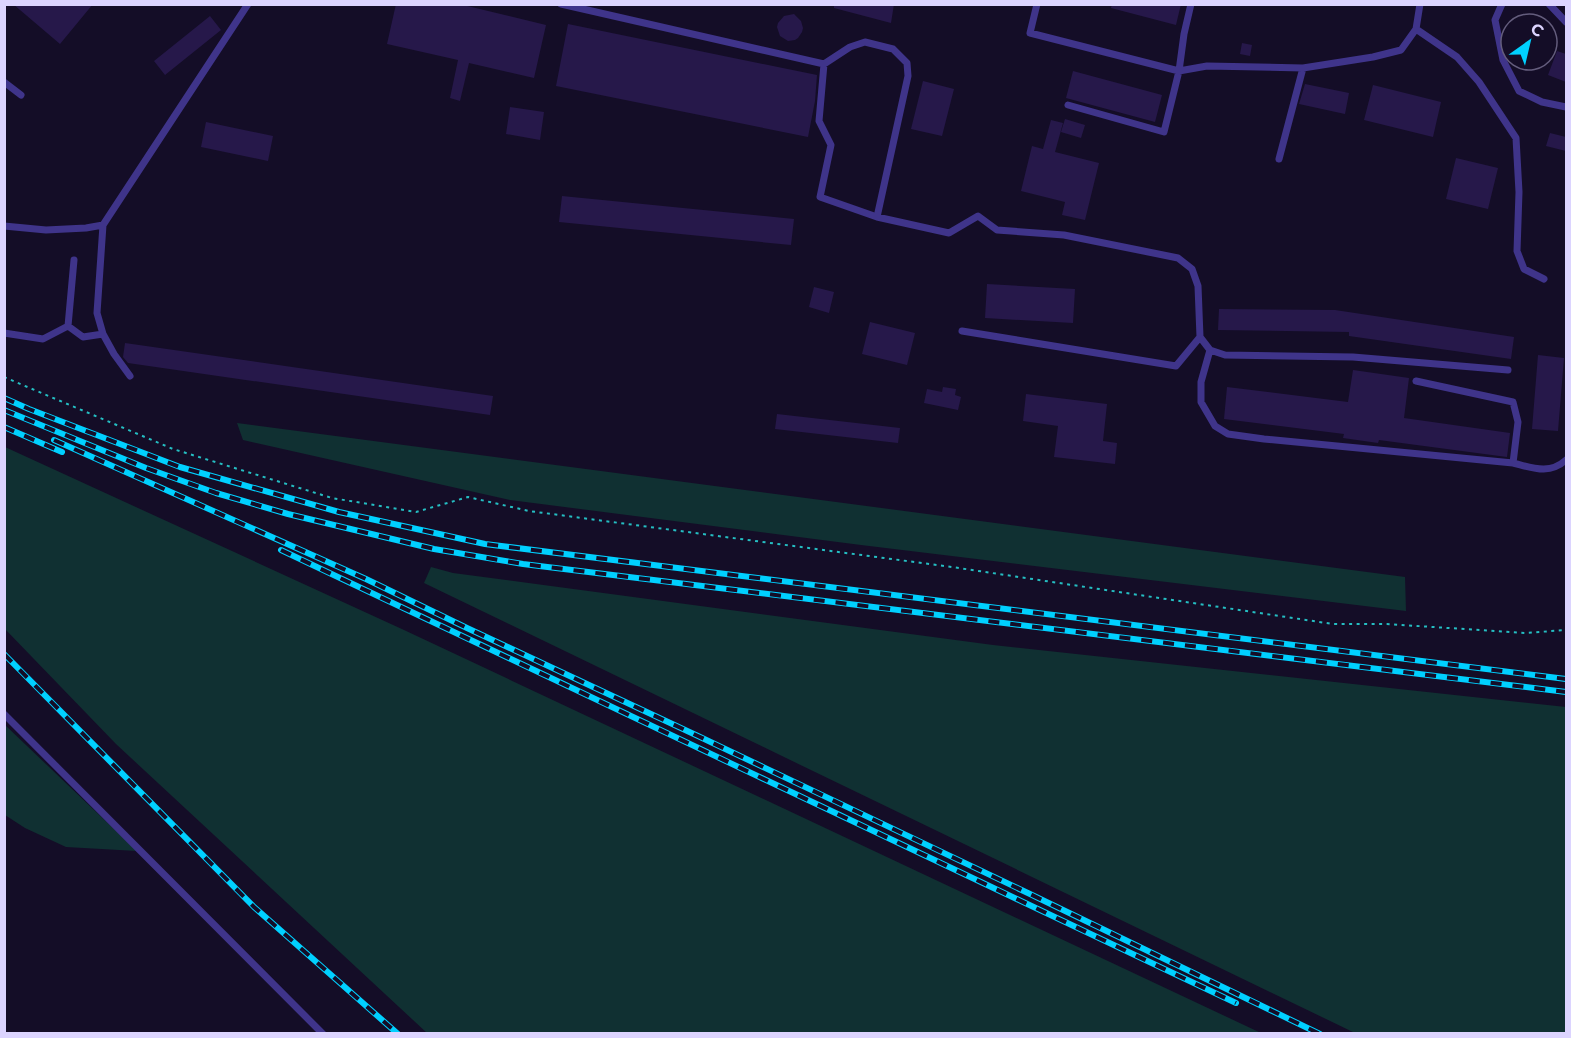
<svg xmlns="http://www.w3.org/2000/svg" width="1571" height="1038" font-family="Montserrat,sans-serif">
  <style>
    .green { fill: #103032 }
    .building { fill: #26184a }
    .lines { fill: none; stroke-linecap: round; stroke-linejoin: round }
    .path { stroke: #25bec2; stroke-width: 2; stroke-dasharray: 3 4.5; stroke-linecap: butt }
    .service { stroke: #3f348a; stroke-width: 7 }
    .rail-casing { stroke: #00d0ff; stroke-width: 6 }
    .rail { stroke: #140d27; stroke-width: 4; stroke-dasharray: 11; stroke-linecap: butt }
  </style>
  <rect width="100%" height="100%" fill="#140d27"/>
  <path class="green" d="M237,423L1405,577L1406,611L861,545L510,500L243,440Z
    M5,447L404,630L1261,1033H427L116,744L5,629Z
    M431,567L453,573L993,645L1566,707V1033H1355L424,583Z
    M4,724L137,851L66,847L25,828L5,815Z"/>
  <path class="building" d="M13,4H93L60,44Z
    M396,4H459L546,25L534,78L469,63L460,101L450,98L458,60L387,44Z
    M834,4H894L891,23L834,8Z
    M1112,4H1181L1176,25L1111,8Z
    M794,14L801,21L803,28L802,32L798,38L795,40L788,41L780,36L777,27L778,23L784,16Z
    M210,16L221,30L165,75L154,61Z
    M568,24L817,75L815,101L808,137L556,86Z
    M1242,43L1252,45L1250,56L1240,54Z
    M1557,51L1566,54V82L1548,75Z
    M1073,71L1162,95L1155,122L1066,98Z
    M923,81L954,89L942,136L911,129Z
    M1305,84L1349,93L1345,114L1299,104Z
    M1373,85L1441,102L1433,137L1364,120Z
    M510,107L544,112L540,140L506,134Z
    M1065,119L1085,125L1081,138L1061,132Z
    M1051,120L1063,123L1055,152L1099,163L1085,220L1062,215L1065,202L1021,191L1032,146L1043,149Z
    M206,122L273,136L268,161L201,147Z
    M1550,133L1566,137V151L1546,146Z
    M1456,158L1498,168L1488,209L1446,199Z
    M562,196L794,219L791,245L559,222Z
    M987,284L1075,289L1073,323L985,318Z
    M814,287L834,292L829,313L809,307Z
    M1219,309L1335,310L1514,337L1511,359L1349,336V332L1218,330Z
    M870,322L915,333L907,365L862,354Z
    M125,343L493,396L490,415L128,363L123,357Z
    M1538,355L1564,358L1558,431L1532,429Z
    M1353,370L1409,378L1404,418L1510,433L1507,457L1379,440L1378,443L1343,438L1344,434L1224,419L1227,387L1348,402Z
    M943,387L956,389L955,395L961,397L958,410L924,403L927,389L942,392Z
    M1026,394L1107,404L1103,441L1117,443L1115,464L1054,457L1058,426L1023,421Z
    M777,414L900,428L898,443L775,429Z"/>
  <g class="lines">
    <path class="path" d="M4,377L173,449L332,498L416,512L468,497L529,511L952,567L1333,624H1387L1525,633L1566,630"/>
    <path class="service" d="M561,4L824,64L850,47L865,42L893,49L907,63L908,76L877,217
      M1037,4L1030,33L1179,71L1207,66L1303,68L1373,57L1401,50L1416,29L1420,4
      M1502,4L1495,20L1503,60L1519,91L1542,102L1566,107
      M1549,4L1566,22
      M1416,29L1457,57L1479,82L1516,138L1519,192L1517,251L1524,269L1544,279
      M824,64L819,121L831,145L820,197L877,217L949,233L978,216L997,230L1064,235L1178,258L1192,269L1198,286L1200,337L1210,350L1225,355L1353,357L1508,370
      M4,82L21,95
      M1068,105L1164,132L1179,71L1184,34L1191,4
      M1279,159L1303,68
      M4,226L46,230L86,228L103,225
      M68,326L83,337L103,334
      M962,331L1176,366L1200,337
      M4,333L43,339L68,326L74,260
      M1210,350L1201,382V402L1215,426L1228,434L1264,439L1513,463C1533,468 1549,475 1566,460
      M130,376L114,354L103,334L97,313L103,225L248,4
      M1416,381L1513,402L1518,422L1513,463
      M4,714L323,1034"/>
    <defs>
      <path id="rail" d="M4,398L29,409L180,467L339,512L485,544L1566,679
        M4,410L146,468L216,493L288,514L434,549L523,564L1566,692
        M4,427L62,452
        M54,440L366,579L467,628L698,736L1030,894L1320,1034
        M281,550L1236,1003
        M4,654L254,907L398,1034"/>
    </defs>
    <use href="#rail" class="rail-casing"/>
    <use href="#rail" class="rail"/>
  </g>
  <rect width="1571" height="1038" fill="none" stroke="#dcd4ff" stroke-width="12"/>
  <g transform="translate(1529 42) rotate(34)"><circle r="28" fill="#140d27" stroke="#645d7d" stroke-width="1.5"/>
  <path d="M0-4.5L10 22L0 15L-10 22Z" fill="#00d0ff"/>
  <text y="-9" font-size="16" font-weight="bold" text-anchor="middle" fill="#dcd4ff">С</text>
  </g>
</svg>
